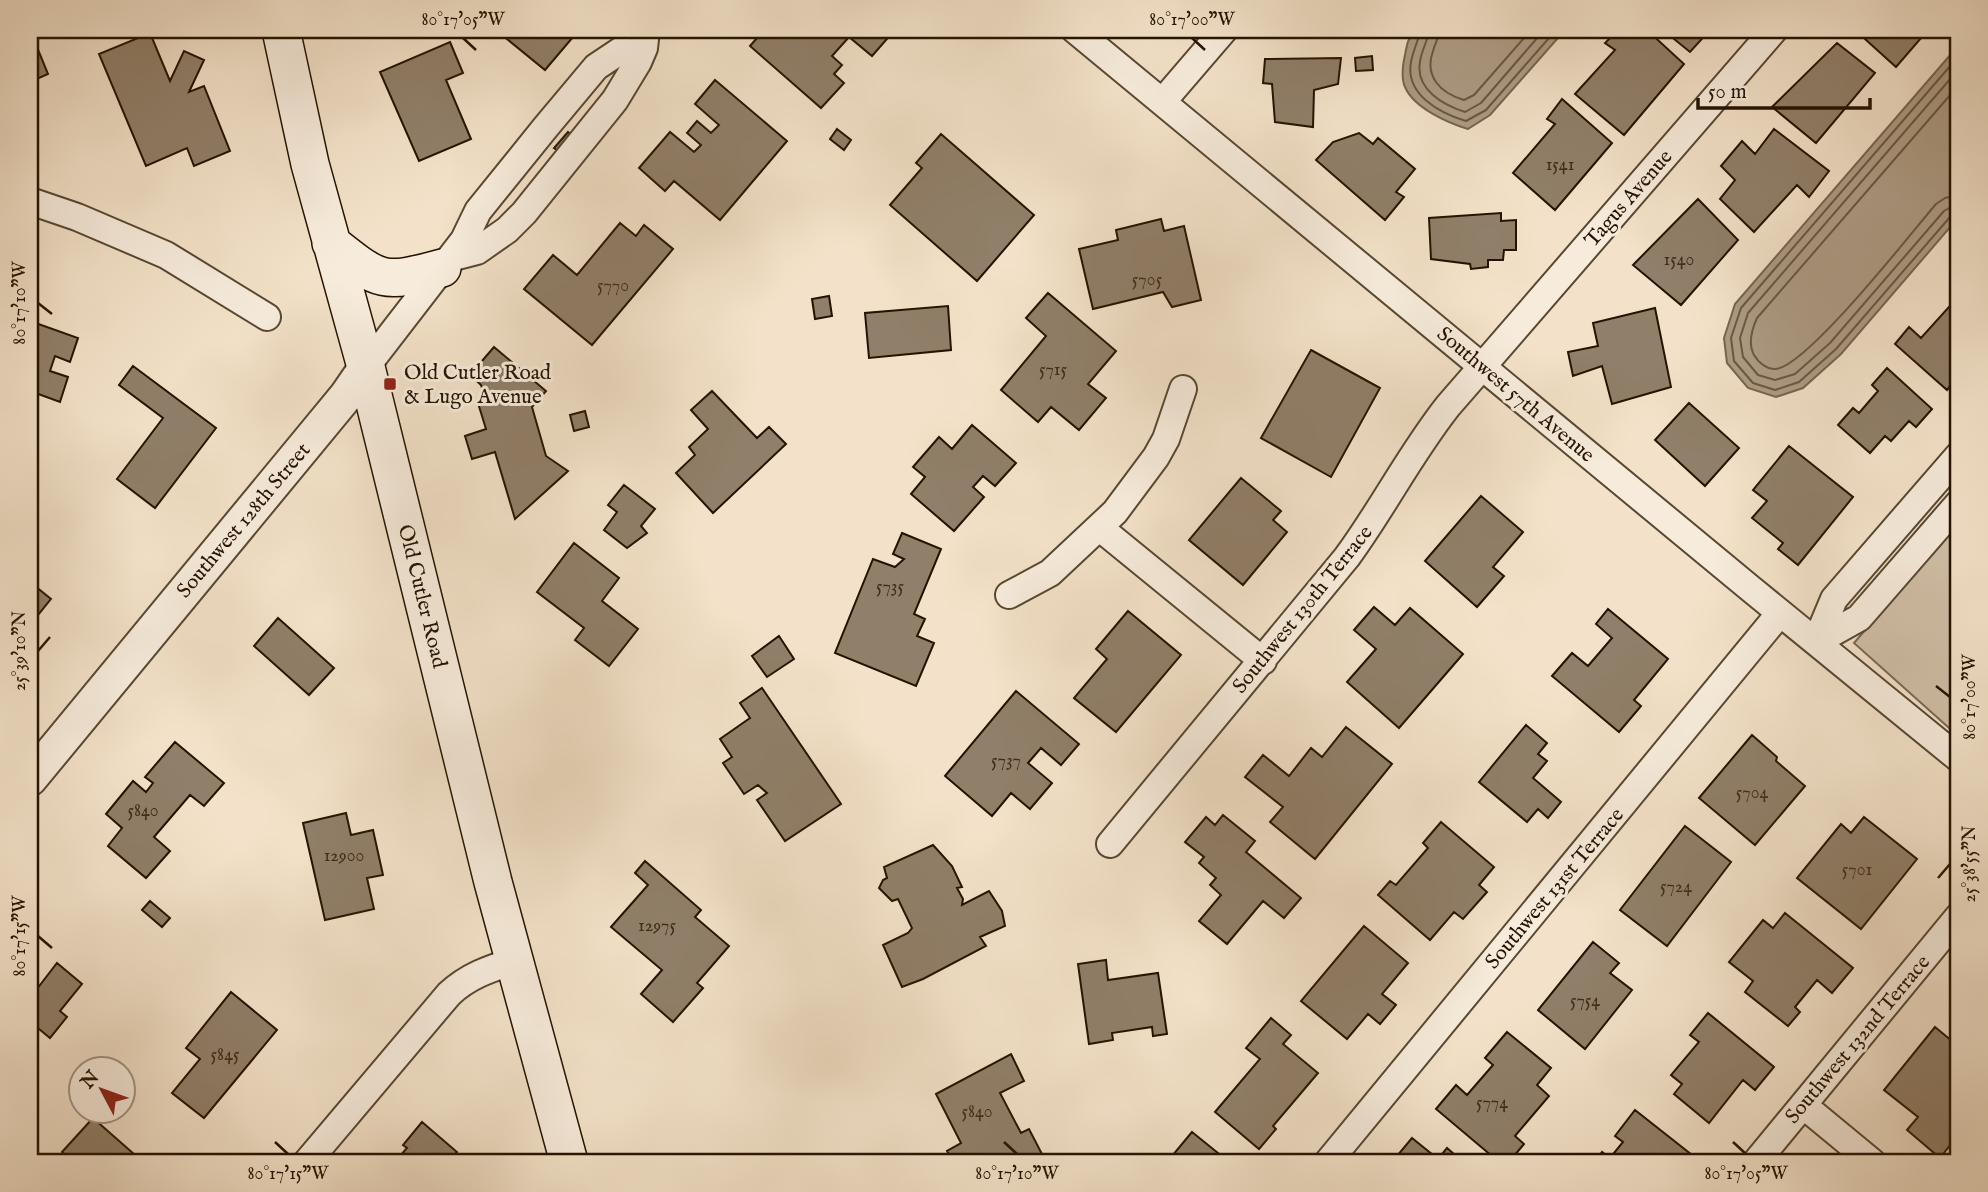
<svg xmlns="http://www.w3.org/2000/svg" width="1988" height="1192" font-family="'IM FELL English',serif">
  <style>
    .green { fill: #d0bfa7; stroke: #7a6954; stroke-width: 2 }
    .water { fill: #ad9c85; stroke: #776550; stroke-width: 2 }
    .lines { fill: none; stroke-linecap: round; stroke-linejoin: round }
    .shore { stroke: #695842; stroke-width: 2 }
    .building { fill: #907f69; stroke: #251300; stroke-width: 2 }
    .minor-casing { stroke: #584732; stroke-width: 30 }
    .tertiary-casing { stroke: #584732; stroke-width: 37 }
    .secondary-casing { stroke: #251300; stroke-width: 40 }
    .minor { stroke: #f7ecdc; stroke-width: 26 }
    .tertiary { stroke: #f7ecdc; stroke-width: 33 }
    .secondary { stroke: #f7ecdc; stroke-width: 37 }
    .ticks { fill: none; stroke: #251300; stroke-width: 2.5 }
    .poi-dot { fill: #8f2418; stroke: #f7ecdc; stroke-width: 2.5 }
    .labels { text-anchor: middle; stroke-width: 6; stroke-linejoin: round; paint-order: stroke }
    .number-label { font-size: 18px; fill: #402e1a }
    .street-label { font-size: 21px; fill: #251300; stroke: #f7ecdc }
    .poi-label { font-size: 21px; fill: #251300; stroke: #f7ecdc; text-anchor: start }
    .neatline { fill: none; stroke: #251300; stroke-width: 2.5 }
    .ticks-label { font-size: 18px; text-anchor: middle; fill: #251300 }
  </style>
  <rect width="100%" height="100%" fill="#f3e2c9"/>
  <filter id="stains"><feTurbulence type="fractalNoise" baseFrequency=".00286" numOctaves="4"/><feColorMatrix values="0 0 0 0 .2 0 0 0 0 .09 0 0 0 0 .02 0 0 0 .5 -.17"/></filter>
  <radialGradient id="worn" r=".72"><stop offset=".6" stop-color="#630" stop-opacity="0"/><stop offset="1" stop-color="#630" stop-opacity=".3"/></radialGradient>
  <path class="green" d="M1958,523V736L1854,643Z"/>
  <path class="water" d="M1415,30H1565L1490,115L1468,129C1448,123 1414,108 1405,87C1401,78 1403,64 1405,55C1407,44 1408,38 1415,30Z
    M1958,46V218L1841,354L1803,388L1776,397L1748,388L1727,363L1724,338L1735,304Z"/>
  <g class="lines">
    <path class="shore" d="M1420,30C1419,40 1413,50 1411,62C1405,94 1439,113 1466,121L1486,110L1556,30
      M1429,30C1428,41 1421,51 1420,62C1415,89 1443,105 1465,112L1481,103L1544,30
      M1439,30C1439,38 1435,43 1433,51C1424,76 1440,93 1464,100L1474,95L1531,30
      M1958,57L1741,308L1731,338L1734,361L1753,383L1775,390L1799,382L1836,349L1950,217L1958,215
      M1958,70L1748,313L1740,338L1743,357L1758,375L1775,380L1795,374L1830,343L1944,211L1951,207L1958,206
      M1958,86L1757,318C1752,329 1748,344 1754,355C1758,362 1766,369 1775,369C1805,369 1912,232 1936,204L1945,198L1958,195"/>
  </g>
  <path class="building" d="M30,30L48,74L30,82Z
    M506,30H579L545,70L502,35Z
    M764,30H891L893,32L872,56L849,37L832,56L842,65L834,74L844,83L821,108L750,46Z
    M1618,30H1647L1684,64L1624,135L1575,94L1615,50L1605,43Z
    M1663,30H1710L1690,52Z
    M1855,30H1928L1896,67Z
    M150,33L170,81L184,51L204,60L189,92L204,86L230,151L194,166L187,148L146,166L99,54Z
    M450,42L463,73L446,80L471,139L419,161L380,72Z
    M1837,43L1875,73L1816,143L1772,107Z
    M1372,56L1373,70L1356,71L1355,58Z
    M1341,58L1338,84L1314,90L1313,127L1275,122L1272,84L1263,83L1265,59Z
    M715,80L787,141L720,220L674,181L665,191L639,168L670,132L694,152L701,145L687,133L697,121L711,133L719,125L695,104Z
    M1562,99L1612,143L1555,210L1513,173L1555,124L1547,119Z
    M837,129L851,140L844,150L830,139Z
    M1774,129L1829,171L1809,197L1797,185L1754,232L1720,199L1735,180L1721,166L1742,141L1755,154Z
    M568,132L574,137L561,153L554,148Z
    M1359,133L1373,144L1378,138L1415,169L1396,192L1404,197L1385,220L1316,160L1333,142Z
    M941,134L1034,215L977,281L890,205L922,168L916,163Z
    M1698,199L1738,240L1681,305L1633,265Z
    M1501,213V221L1516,220V250H1504L1503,260H1488V267L1471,269L1470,264L1431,259L1429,218Z
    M1161,219L1164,231L1184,226L1201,300L1172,307L1163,292L1093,309L1079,249L1118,240L1116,230Z
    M620,223L636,236L644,225L673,249L592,345L524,289L553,255L577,275Z
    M1048,293L1116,351L1088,384L1106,398L1079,430L1051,407L1038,422L1001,390L1046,336L1026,318Z
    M829,296L832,316L815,319L812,299Z
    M1957,298L1958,377L1947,390L1895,344L1909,327L1921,338Z
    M948,306L951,350L869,358L865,313Z
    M1655,308L1671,387L1612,404L1602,366L1573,376L1568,352L1598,346L1593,323Z
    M30,321L78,338L70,362L55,356L50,371L68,377L60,402L30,391Z
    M494,347L546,391L532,407L546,456L568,471L515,519L495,452L472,459L465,436L486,429L478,403L486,400L481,385L470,375Z
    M1311,350L1380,388L1331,477L1261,438Z
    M133,366L216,428L155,508L117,479L163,418L119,385Z
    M1887,368L1932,409L1916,427L1909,421L1891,441L1885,436L1870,453L1838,425L1853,408L1859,413L1878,391L1872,385Z
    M712,391L757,438L769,427L786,444L713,513L676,473L695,455L689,447L708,429L691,410Z
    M1689,403L1739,448L1705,486L1655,440Z
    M585,411L589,427L574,431L570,415Z
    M972,425L1016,463L995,486L983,476L973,487L984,497L954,531L911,494L925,477L913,467L939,437L952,449Z
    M1789,446L1853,497L1798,565L1778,549L1783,543L1752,518L1767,501L1753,490Z
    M1241,478L1281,511L1273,520L1287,532L1243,585L1189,540Z
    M624,485L655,509L641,526L647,533L627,548L604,530L617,512L608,505Z
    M1481,496L1523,532L1493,567L1504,576L1477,607L1425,561Z
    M902,533L941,549L914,614L925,619L917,636L934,643L916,686L835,653L873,559L895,567L904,559L893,554Z
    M574,543L619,578L602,601L638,629L609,666L575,640L584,628L537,592Z
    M30,582L51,599L30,625Z
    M1374,607L1395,625L1410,608L1463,654L1399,728L1347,682L1376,649L1354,630Z
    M1608,609L1668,659L1634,700L1641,706L1619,732L1552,676L1572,653L1588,666L1612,638L1596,624Z
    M1128,611L1181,655L1116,732L1074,698L1107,659L1096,649Z
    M278,618L334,668L309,695L254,646Z
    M779,636L794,659L767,677L752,656Z
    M762,688L841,804L785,841L757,800L767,793L758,785L744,794L723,763L732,757L720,739L750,718L740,703Z
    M1016,691L1079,744L1061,765L1041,748L1028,763L1052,783L1030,809L1011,793L992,816L945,776Z
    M1526,725L1547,743L1538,754L1547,761L1533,778L1561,802L1548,818L1538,809L1527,822L1479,782Z
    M1346,727L1392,764L1315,859L1270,822L1283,807L1245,777L1263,755L1289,776L1311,748L1322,757Z
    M1752,735L1777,757L1776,761L1805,786L1755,845L1699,798Z
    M175,742L224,783L204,806L190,795L154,837L170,851L146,878L108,846L122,828L106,814L133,781L146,792L153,783L145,777Z
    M346,813L351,835L373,830L383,875L367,878L374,909L325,920L303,823Z
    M1223,815L1255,841L1246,852L1301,898L1284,918L1263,901L1227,944L1199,921L1221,895L1210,885L1216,878L1199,863L1204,857L1185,842L1206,817L1215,825Z
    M1864,817L1917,859L1861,929L1797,878L1841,824L1851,833Z
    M1441,822L1494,867L1479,885L1487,892L1463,919L1454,912L1430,940L1378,895L1390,881L1396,885L1428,848L1423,843Z
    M1685,826L1731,862L1667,946L1620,910Z
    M933,845L952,866L962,887L957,888L963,899L962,905L989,891L1002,911L1005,926L980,937L986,946L923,979L902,987L883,945L908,933L912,928L898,899L892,901L879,888L883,880L887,878L884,867Z
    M645,861L701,910L695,917L729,946L697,983L703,988L673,1022L641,994L662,970L611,927L648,885L635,873Z
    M150,901L170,918L162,927L142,910Z
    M1785,913L1853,968L1832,993L1817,980L1795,1007L1800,1012L1788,1026L1745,992L1753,981L1729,962L1763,920L1773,928Z
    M1364,926L1408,963L1382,994L1396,1005L1380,1024L1368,1014L1347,1039L1301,1001Z
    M1593,942L1619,963L1610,973L1632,990L1585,1049L1538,1010Z
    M1106,960L1108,980L1158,973L1167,1034L1153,1036L1152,1027L1112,1033L1113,1040L1089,1044L1078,964Z
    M57,963L82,984L60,1011L67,1017L50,1038L33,1024L30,1027V998Z
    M231,992L277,1030L204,1118L172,1093L200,1059L186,1048Z
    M1708,1013L1774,1067L1755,1090L1743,1080L1709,1123L1674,1094L1682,1084L1671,1075L1699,1042L1690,1035Z
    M1271,1018L1291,1035L1283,1044L1318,1073L1273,1126L1276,1129L1259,1149L1215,1112L1260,1059L1246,1048Z
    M1935,1027L1958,1046V1118L1950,1128L1958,1135L1940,1158L1907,1130L1918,1117L1884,1090Z
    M1507,1032L1551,1068L1537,1085L1549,1096L1515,1136L1524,1144L1509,1162H1499L1436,1109L1456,1085L1467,1095L1493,1065L1485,1058Z
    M1011,1054L1024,1081L1000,1093L1021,1133L1029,1129L1043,1156L1030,1162H953L947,1151L961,1143L936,1094Z
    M1635,1110L1692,1155L1687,1162H1595L1602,1152L1610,1158L1623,1142L1615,1136Z
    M93,1118L143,1162H74L62,1152Z
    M422,1122L457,1152L448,1162H395L407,1148L403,1145Z
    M1192,1132L1229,1162H1167Z
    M1412,1138L1438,1159L1447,1148L1463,1162H1392Z"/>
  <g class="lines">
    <defs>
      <path id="minor" d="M1075,30L1751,589L1958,758
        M1163,101L1224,30
        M30,201L77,217L166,255L267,317
        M450,258L477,251L507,230L524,213L615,100L638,62L644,48L646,30
        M366,367L464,240L478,211L545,128L596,67L623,49
        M1100,528L1263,661
        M1009,595L1050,573L1115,512L1156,457L1166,439L1183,389
        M1816,642L1834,599L1958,456
        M1816,642L1859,618L1958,504
        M1110,844L1347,557C1383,508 1410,454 1448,406L1774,30
        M1803,1105L1872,1162
        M307,1162L449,994C468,976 489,969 514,961
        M1328,1162L1780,613
        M1756,1162L1958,917"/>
      <path id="tertiary" d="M30,779L346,396L366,367"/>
      <path id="secondary" d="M281,30L310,164L366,367L493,882L569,1162
        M331,243C379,281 381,285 442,268"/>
    </defs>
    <use href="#minor" class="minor-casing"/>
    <use href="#tertiary" class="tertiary-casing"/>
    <use href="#secondary" class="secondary-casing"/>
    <use href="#minor" class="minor"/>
    <use href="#tertiary" class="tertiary"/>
    <use href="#secondary" class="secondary"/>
  </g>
  <path class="ticks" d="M463,38L476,50M1192,38L1205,50M38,303L52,314M38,651L50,637M1936,686L1950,697M1938,878L1950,864M38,936L52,948M275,1142L288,1154M1004,1142L1017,1154M1733,1142L1746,1154"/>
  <rect class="poi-dot" x="383" y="377" width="14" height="14" rx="3.5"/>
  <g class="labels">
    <g class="number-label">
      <text x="1560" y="170">1541</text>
      <text x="1679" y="265">1540</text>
      <text x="1147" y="285">5705</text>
      <text x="613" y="291">5770</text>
      <text x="1053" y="375">5715</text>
      <text x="890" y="592">5735</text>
      <text x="1006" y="766">5737</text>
      <text x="1752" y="798">5704</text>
      <text x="143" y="816">5840</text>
      <text x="344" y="861">12900</text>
      <text x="1857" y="875">5701</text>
      <text x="1676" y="892">5724</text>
      <text x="657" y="931">12975</text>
      <text x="1585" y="1006">5754</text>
      <text x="225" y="1060">5845</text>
      <text x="1492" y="1108">5774</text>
      <text x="977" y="1117">5840</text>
    </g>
    <g class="street-label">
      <text transform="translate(1628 198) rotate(-49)" y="7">Tagus Avenue</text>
      <text transform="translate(1516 394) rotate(40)" y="7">Southwest 57th Avenue</text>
      <text transform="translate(243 520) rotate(-50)" y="7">Southwest 128th Street</text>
      <text transform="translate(423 596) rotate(76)" y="7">Old Cutler Road</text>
      <text transform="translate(1302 609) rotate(-51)" y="7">Southwest 130th Terrace</text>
      <text transform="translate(1554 888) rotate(-50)" y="7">Southwest 131st Terrace</text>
      <text transform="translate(1857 1039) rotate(-50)" y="7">Southwest 132nd Terrace</text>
    </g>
    <g class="poi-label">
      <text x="404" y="379">Old Cutler Road<tspan x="404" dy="24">&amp; Lugo Avenue</tspan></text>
    </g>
  </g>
  <rect width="1988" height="1192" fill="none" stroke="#f3e2c9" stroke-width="77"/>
  <g transform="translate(102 1090) rotate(311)"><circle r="33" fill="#f7ecdc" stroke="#a39584" stroke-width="2"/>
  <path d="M0-5L12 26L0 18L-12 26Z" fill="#8f2418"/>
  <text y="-10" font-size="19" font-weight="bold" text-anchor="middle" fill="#251300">N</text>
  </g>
  <path d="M1698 98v10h172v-10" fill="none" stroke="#251300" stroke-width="3.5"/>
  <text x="1708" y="98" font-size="21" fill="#251300" stroke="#f7ecdc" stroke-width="5" paint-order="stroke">50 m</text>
  <rect x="38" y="38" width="1912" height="1116" class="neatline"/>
  <g class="ticks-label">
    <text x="463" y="25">80°17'05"W</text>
    <text x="1192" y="25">80°17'00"W</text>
    <text transform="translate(19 303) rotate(-90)" y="6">80°17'10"W</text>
    <text transform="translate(19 651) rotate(-90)" y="6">25°39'10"N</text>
    <text transform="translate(1969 697) rotate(-90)" y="6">80°17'00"W</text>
    <text transform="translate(1969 864) rotate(-90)" y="6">25°38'55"N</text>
    <text transform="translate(19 936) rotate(-90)" y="6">80°17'15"W</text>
    <text x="288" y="1179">80°17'15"W</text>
    <text x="1017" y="1179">80°17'10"W</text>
    <text x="1746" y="1179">80°17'05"W</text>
  </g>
  <rect width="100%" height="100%" filter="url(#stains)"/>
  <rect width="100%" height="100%" fill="url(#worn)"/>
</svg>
